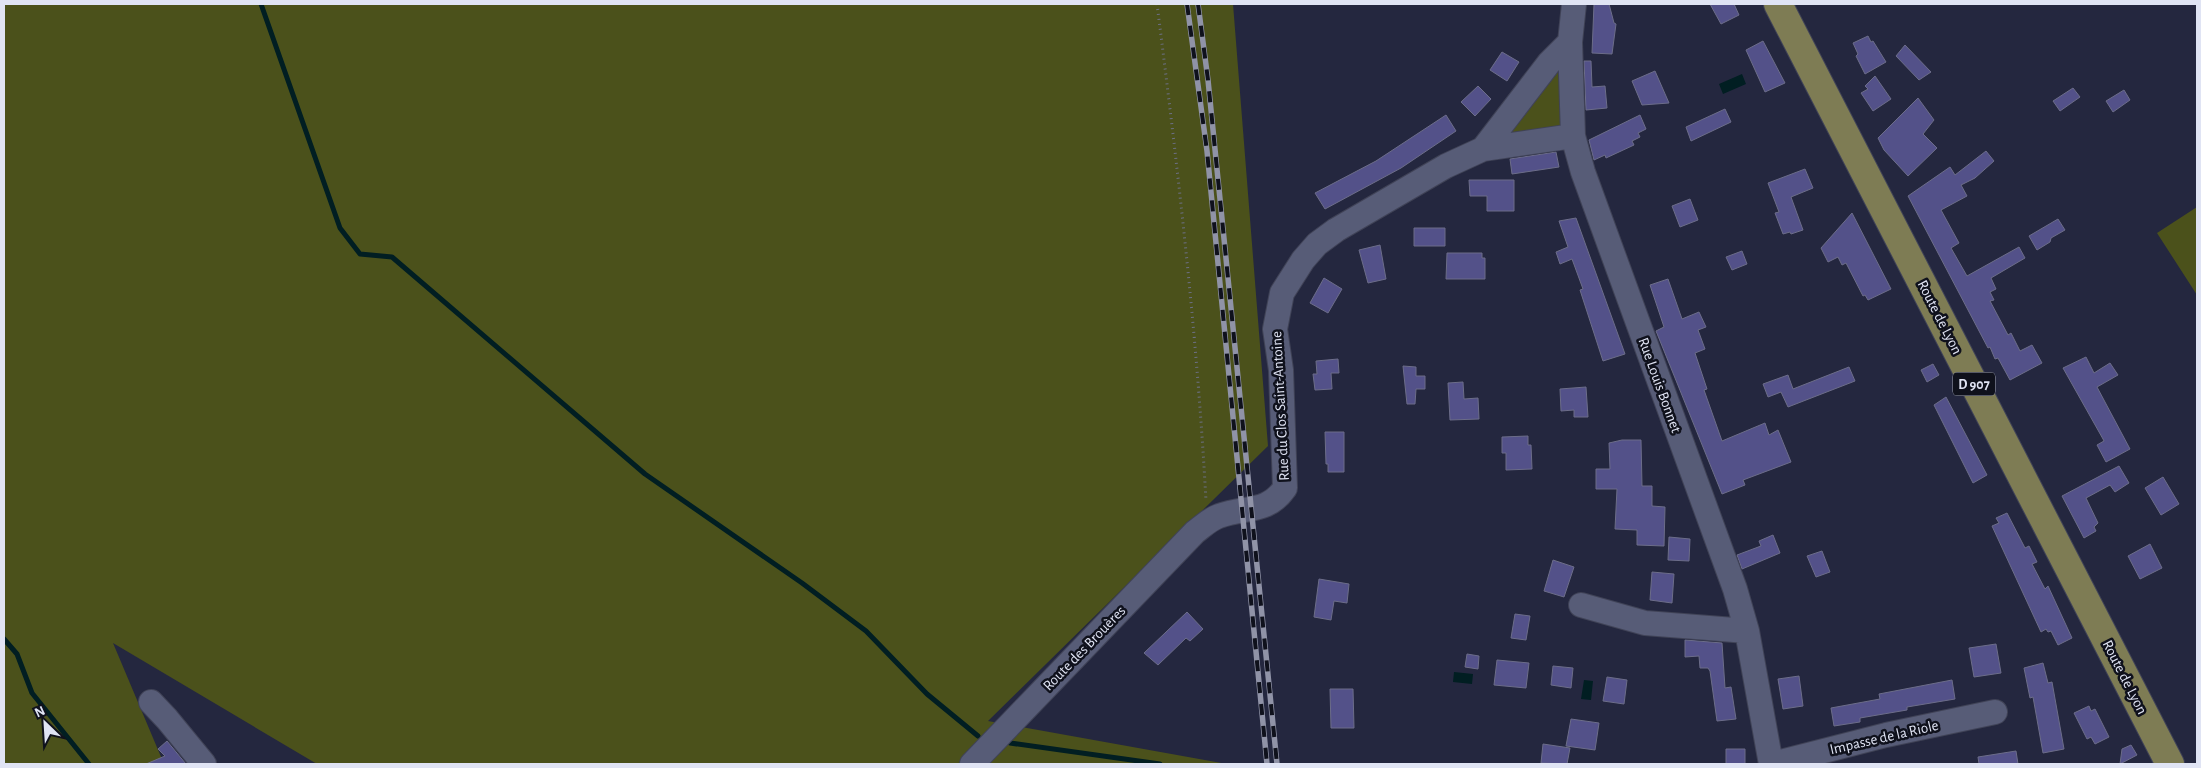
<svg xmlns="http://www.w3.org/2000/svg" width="2201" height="768" font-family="'Alegreya Sans',sans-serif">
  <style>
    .green { fill: #4b511b }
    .water { fill: #011e22 }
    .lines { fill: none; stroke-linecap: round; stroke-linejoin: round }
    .stream { stroke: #011e22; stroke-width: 5 }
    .building { fill: #535189; stroke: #6c6d89 }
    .minor-casing { stroke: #404357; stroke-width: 26 }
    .major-casing { stroke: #404357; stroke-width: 30 }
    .path { stroke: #6d7085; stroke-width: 3; stroke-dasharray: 1 4; stroke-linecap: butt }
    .minor { stroke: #575c77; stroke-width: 24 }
    .major { stroke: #7e7c54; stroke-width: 28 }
    .rail-casing { stroke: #9093a7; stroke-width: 5.5 }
    .rail { stroke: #0f111c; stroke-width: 4; stroke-dasharray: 11; stroke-linecap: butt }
    .labels { text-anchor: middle; stroke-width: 5; stroke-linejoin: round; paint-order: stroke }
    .shield { fill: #0f111c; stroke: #a1a5b3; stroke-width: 1 }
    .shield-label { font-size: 14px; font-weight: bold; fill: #e0e4f4 }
    .street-label { font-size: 15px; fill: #e0e4f4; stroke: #0f111c }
  </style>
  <rect width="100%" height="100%" fill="#24273f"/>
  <path class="green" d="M4,4H1233L1268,446L988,721L1227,764H317L113,643L164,764H4Z
    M1555,69L1560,70L1562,127L1523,135L1509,133Z
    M2197,207V295L2157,233Z"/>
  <path class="water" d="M1742,74L1746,84L1723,94L1719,84Z
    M1454,672L1473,674L1472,684L1453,682Z
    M1584,680L1593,681L1591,700L1581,699Z"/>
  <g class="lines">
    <path class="stream" d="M261,4L340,228L360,254L392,257L645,474L802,583L866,631L927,694L978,736
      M4,639L17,654L32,693L89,764
      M1010,743L1160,764"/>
  </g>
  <path class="building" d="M1594,4H1609L1614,23L1616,24L1612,54L1592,53Z
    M1710,4H1734L1739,15L1721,24Z
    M1868,36L1871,42L1873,41L1886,62L1865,74L1856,56L1858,54L1853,43Z
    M1763,41L1785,83L1765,92L1746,50Z
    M1905,45L1931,72L1919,80L1896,56Z
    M1502,52L1519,62L1507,81L1490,70Z
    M1584,61H1591L1592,87L1605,86L1607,108L1586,110Z
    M1655,71L1669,103L1642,105L1632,81Z
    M1875,76L1891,99L1873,111L1861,93L1868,89L1865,86Z
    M1478,86L1491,99L1475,116L1461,102Z
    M2073,88L2080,97L2060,111L2053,101Z
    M2124,90L2130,100L2113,112L2106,101Z
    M1918,98L1934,120L1923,134L1937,148L1908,176L1884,150L1878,138Z
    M1725,109L1731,122L1691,141L1686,127Z
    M1446,115L1456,131L1401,168L1325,209L1315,193L1376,161Z
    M1640,115L1646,129L1638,133L1640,137L1632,141L1634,145L1606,158L1605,155L1594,160L1589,140Z
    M1986,151L1994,161L1975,178L1961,185L1967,196L1941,210L1959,243L1951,248L1967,276L2019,247L2025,258L1991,278L1996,289L1990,292L1994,300L1990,301L2008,335L2011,333L2020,351L2032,345L2042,363L2010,380L1998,358L1995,359L1990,347L1988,348L1908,196L1950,167L1955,175Z
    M1556,152L1559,167L1512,174L1510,159Z
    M1805,169L1813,188L1791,197L1803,230L1791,234L1790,232L1783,234L1775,213L1779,212L1768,183Z
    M1469,180H1514V211H1487V196H1470Z
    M1690,199L1698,220L1680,227L1672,206Z
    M1852,213L1891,289L1868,300L1865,295L1863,296L1846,263L1842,265L1838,257L1828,262L1821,248Z
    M1576,218L1625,354L1603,361L1580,290L1583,289L1572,259L1560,264L1556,252L1568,247L1559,221Z
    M2058,219L2065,230L2051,238L2050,242L2037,250L2029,236Z
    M1414,228H1445V246H1414Z
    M1380,245L1386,279L1368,283L1359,250Z
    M1742,251L1747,264L1732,270L1726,257Z
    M1447,253H1482V258H1485V279H1446Z
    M1324,278L1342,289L1328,313L1310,303Z
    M1668,279L1682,319L1699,312L1706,327L1698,330L1705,349L1695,353L1707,389L1704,390L1722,441L1765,423L1769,435L1778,430L1791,462L1743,480L1745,485L1722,494L1656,331L1664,327L1650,285Z
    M2086,357L2094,373L2110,363L2118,375L2097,387L2130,449L2106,462L2097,445L2104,441L2103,439L2063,368Z
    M1338,359L1339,373H1331L1332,389L1315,390L1313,374H1317L1316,361Z
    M1933,364L1939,375L1927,382L1921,370Z
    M1403,366L1416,367V376H1425V389H1416L1415,404H1407Z
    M1849,367L1855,381L1788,407L1781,392L1768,397L1763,384L1788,375L1793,389Z
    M1463,382L1464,399L1478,398L1479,419L1450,420L1448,383Z
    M1586,387L1588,417H1574V410L1561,411L1560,389Z
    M1946,397L1987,475L1973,483L1934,405Z
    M1325,432H1344V472H1328V464H1326Z
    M1528,436V445H1531L1532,469L1506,470V453H1502V437Z
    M1622,440H1641L1642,486H1652V506L1665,507L1664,546L1637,545V530L1615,529L1617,489H1596V469H1610L1609,443Z
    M2119,466L2129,483L2115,492L2110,485L2086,498L2098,523L2094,527L2096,531L2084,538L2062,496Z
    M2163,477L2179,504L2161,515L2145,488Z
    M2007,513L2025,548L2029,546L2037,562L2032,564L2045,589L2048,586L2072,638L2058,645L2051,631L2048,632L2046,629L2041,632L1992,526L1999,523L1996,518Z
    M1773,535L1780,553L1742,569L1737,555L1761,546L1759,541Z
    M1669,537L1690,539L1689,561L1668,560Z
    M2150,544L2162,568L2140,579L2128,556Z
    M1822,551L1830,572L1816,577L1807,556Z
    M1553,560L1574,567L1564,597L1544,591Z
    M1652,572L1674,574L1672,603L1650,600Z
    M1319,579L1349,584L1347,603L1334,601L1331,620L1314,617Z
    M1187,612L1203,629L1190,641L1186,638L1158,665L1144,653Z
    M1515,614L1530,616L1526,640L1511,638Z
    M1685,640L1722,643L1725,688L1731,687L1736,719L1717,721L1710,671L1708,668H1700L1699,656L1685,657Z
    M1996,644L2001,673L1974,677L1969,648Z
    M1467,654L1479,656L1478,669L1465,667Z
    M1497,660L1529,663L1526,688L1494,685Z
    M2043,663L2048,683L2052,682L2064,749L2043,753L2033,697L2030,698L2024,668Z
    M1553,666L1573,668L1571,688L1551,685Z
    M1799,676L1803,706L1783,709L1778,679Z
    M1607,677L1627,680L1624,704L1603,701Z
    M1952,680L1955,699L1907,707V710L1860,718V722L1834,726L1831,708L1880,699L1879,694Z
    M1330,689H1353L1354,728H1331Z
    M2089,706L2091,711L2095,709L2109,737L2095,744L2091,737L2087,739L2074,713Z
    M1571,719L1599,723L1595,750L1566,746Z
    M167,741L186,764H146L165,756L158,749Z
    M1543,744L1570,748L1567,764L1541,763Z
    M2131,745L2137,755L2120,764L2122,749Z
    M1726,749H1745V764H1726Z
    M2016,751L2018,764H1979L1978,757Z"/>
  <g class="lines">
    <defs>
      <path id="minor" d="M1574,4L1570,42L1573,136L1583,172L1735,589L1747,631L1771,764
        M1483,149L1549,63L1570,42
        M1581,605L1645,623L1747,631
        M151,702L167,719L204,764
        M972,764L1195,532C1203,526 1210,519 1219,516C1246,506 1267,514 1285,488L1281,370L1275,329L1282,293L1303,260L1317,244L1336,230L1446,166L1483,149L1573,136
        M1773,764L1886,735L1995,712"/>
      <path id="major" d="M1778,4L2170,764"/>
    </defs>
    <use href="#minor" class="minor-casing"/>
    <use href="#major" class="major-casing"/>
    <path class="path" d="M1157,4C1178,169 1197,334 1206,501"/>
    <use href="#minor" class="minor"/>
    <use href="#major" class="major"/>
    <defs>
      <path id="rail" d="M1187,4L1207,151L1267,764
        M1198,4L1208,80L1277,764"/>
    </defs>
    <use href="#rail" class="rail-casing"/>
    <use href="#rail" class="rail"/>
  </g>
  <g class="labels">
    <rect class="shield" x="1953" y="372.5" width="42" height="23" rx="4"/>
    <g class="shield-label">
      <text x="1974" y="389">D 907</text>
    </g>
    <g class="street-label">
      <text transform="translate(1940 317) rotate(63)" y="5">Route de Lyon</text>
      <text transform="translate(1660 385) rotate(70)" y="5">Rue Louis Bonnet</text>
      <text transform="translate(1280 406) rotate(-93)" y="5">Rue du Clos Saint-Antoine</text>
      <text transform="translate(1084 648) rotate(-46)" y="5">Route des Brouères</text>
      <text transform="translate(2125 677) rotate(63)" y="5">Route de Lyon</text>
      <text transform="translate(1884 737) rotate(-13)" y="5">Impasse de la Riole</text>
    </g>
  </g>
  <rect width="2201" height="768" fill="none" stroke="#e0e4f4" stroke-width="10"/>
  <g transform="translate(45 723) rotate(335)" stroke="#0f111c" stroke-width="4" paint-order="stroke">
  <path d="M0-4L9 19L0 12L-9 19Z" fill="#e0e4f4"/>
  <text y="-8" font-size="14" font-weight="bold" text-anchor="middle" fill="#e0e4f4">N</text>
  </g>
</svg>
